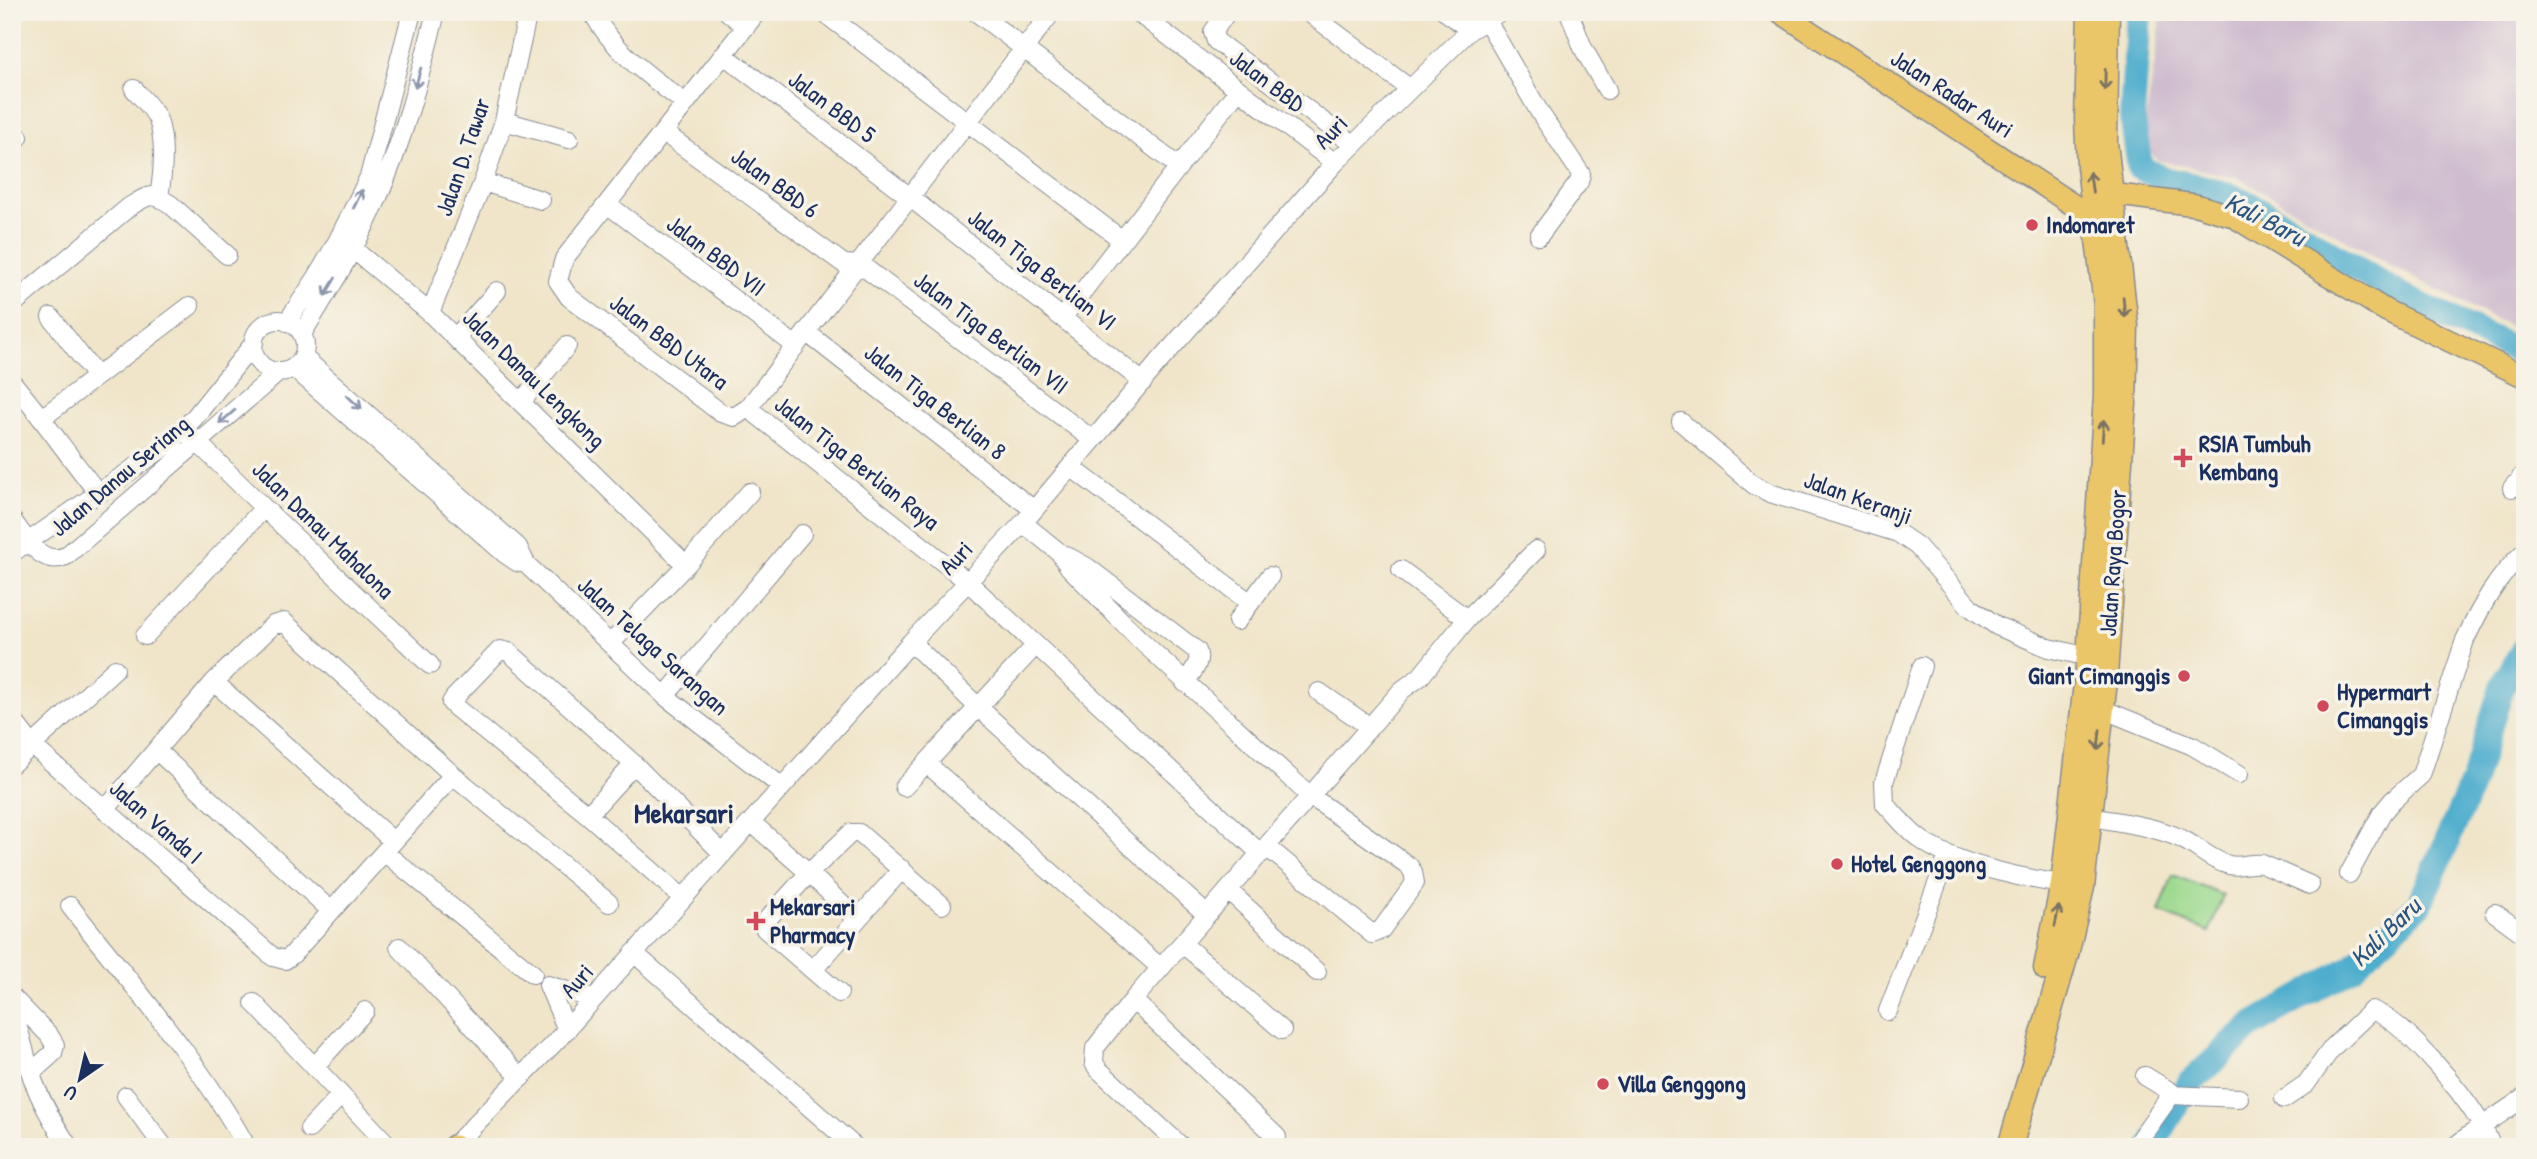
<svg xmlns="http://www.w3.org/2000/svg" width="2537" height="1159" font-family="'Patrick Hand',sans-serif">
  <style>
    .industrial { fill: #cfbdcf }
    .green { fill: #9cd98e; stroke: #5c8476; stroke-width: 2 }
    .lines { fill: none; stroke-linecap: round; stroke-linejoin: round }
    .river { stroke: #4faece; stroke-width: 26 }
    .minor-casing { stroke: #868a94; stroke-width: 20 }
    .major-casing { stroke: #868a94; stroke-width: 24 }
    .highway-casing { stroke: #868a94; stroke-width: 27 }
    .minor { stroke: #fff; stroke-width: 18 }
    .major { stroke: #ebc669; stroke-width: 21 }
    .highway { stroke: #ebc669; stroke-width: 24 }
    .oneway { stroke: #8d97ae }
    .oneway2 { stroke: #797363 }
    .poi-dot { fill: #d1495b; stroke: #f7f3e8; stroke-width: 2.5 }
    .labels { text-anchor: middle; stroke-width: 7; stroke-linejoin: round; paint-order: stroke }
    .street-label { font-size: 24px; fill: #1b2f5e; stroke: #f7f3e8 }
    .poi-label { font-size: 24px; font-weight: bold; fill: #1b2f5e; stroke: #f7f3e8; text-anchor: start }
    .water-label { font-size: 26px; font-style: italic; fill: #2b5580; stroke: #f7f3e8 }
    .quarter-label { font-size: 28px; font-weight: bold; fill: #1b2f5e; stroke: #f7f3e8 }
  </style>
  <rect width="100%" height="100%" fill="#f7f3e8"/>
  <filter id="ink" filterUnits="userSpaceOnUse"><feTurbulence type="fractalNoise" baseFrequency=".0143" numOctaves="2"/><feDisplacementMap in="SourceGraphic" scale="14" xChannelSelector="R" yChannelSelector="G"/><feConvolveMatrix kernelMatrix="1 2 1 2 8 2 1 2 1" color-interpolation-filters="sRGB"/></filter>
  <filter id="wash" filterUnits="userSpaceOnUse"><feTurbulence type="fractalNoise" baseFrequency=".00686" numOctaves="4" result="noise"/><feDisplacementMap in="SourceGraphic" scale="28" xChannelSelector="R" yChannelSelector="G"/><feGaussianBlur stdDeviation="1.57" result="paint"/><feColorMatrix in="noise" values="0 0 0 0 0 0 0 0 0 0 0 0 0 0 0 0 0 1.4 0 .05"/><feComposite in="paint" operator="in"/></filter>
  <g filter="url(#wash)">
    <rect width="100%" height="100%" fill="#f0e5c9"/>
    <path class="industrial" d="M2162,12H2525V334L2395,268L2239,178L2157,160L2149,151L2145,126Z"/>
    <path class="green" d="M2173,875L2223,895L2209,932L2159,912Z"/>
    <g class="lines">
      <path class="river" d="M2139,12L2132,115L2140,168L2166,180L2206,188L2242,200L2287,225L2401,296L2525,354
        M2151,1147L2190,1083L2251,1026L2354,966L2420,904L2473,781L2502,687L2525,647"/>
    </g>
  </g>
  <g filter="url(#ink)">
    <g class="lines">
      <defs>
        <path id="minor" d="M592,12C614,52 649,76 685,103
          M728,12L746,27
          M757,12L564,259L558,281L569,297L721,413L734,417L748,408L1052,12
          M823,12L1122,240
          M976,12L1179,167
          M1137,12L1335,163
          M1227,12L1213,32L1216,41L1353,144
          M1308,12L1409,88
          M1446,12L1470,30
          M1569,12L1583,48L1607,90
          M1486,19L1540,113L1581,174L1579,182L1539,236
          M724,55L911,198L1143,382
          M134,89C142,98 153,108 158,120C166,143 163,173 159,197
          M504,121L569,139
          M663,132L844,264L861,265L1093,440
          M12,142L19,137
          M483,182L541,200
          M607,204L796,346
          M338,240L353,249L430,313L686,565
          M12,305L129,207C147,196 151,191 170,204L227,255
          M430,313L483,182L504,121L528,12
          M51,317L96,376
          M1063,317L1238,90
          M253 346a26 26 0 1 1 52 0a26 26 0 1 1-52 0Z
          M287,322L317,277L338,240L369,177L412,12
          M806,332L1034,510
          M302,334C328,291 356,248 376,202C403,142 420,76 436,12
          M456,337L497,291
          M303,357L518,547L526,564L665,696L782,787
          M294,368L505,554L517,562L526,564
          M12,382C43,418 69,457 99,494
          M522,401L567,346
          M748,408L968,582L1261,854
          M42,418L190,306
          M1681,422L1754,485L1770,493L1898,533L1917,546L1970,607L1997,626L2049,648L2089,657
          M184,429L264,508L430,665
          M1071,467L1249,602
          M2512,488L2525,473
          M12,520C26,538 41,567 66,556L279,372
          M1023,523L1059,552L1069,567L1138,638L1309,795L1409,866L1413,872L1415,883L1381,930L1372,934L1267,847
          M12,553L170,443L194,418L254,343
          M1065,555L1087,567L1197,651C1202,663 1191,673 1185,683
          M1401,570L1467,619
          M1237,621L1270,576
          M145,636L264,508
          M911,642L978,707L1207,915
          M610,644L686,565L750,492
          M1922,666L1884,782L1885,804C1896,815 1907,830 1920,839C1955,865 2028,880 2072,885
          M214,682L393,841
          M1319,692L1370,727
          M665,696L802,534
          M2102,709L2193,746L2239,774
          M12,719L34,747L273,957L285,960L292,955L453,775
          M156,750L330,910
          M926,763L1161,968
          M12,764L115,669
          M904,787L1036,645
          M105,810L214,682L273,625L284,622L453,775L609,903
          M588,815L634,764
          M2092,817C2122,823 2154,826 2182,839C2198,847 2212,861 2229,865C2241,868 2250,862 2262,864L2310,885
          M751,822L809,873L851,833H859L942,905
          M384,852L533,974
          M2349,874L2382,813L2392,801L2421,775L2465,640C2481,606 2497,577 2525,551
          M1229,891L1317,972
          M683,898L588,815L455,707L451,703L454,698L500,650L509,652L634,764L723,854
          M70,906C130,983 198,1059 245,1144
          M2495,913L2525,935
          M1183,944L1282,1030
          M399,947L521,1078
          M634,953L855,1147
          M813,970L902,869
          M548,985L567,1030
          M548,985L593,999
          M839,993L765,929L763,924L809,873L857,919
          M12,997L49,1035L55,1045L53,1053L31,1073
          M1133,1000L1277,1137
          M254,1003L390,1147
          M12,1011C21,1032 24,1053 31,1074C40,1101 54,1124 69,1147
          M1888,1011L1948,856
          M314,1067L365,1011
          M2145,1076L2171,1092V1095
          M126,1096L164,1147
          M2284,1099L2306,1084L2332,1048L2372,1010C2406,1023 2461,1091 2480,1122C2485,1130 2488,1139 2492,1147
          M309,1129L341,1095
          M453,1147L559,1038L911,642L1023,523L1158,363L1335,163L1470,30L1500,12
          M1182,1147L1098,1069L1094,1063L1095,1048L1133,1000L1402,690L1420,677L1467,619L1536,550
          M2134,1147L2171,1095L2239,1098
          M2454,1147C2477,1128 2501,1114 2525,1097"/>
        <path id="major" d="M1780,12L2096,220
          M2111,194L2196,205L2233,216L2385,310L2525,377
          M454,1146L456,1147"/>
        <path id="highway" d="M2046,968L2063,884L2089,657L2106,396V305L2089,167L2087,120L2090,12
          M2010,1147L2066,955L2082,887L2104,690L2124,404L2126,326L2105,142L2107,12"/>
      </defs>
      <use href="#minor" class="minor-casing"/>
      <use href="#major" class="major-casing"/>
      <use href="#highway" class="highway-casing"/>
      <use href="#minor" class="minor"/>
      <use href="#major" class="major"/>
      <use href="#highway" class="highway"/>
    </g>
    <defs><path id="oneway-shaft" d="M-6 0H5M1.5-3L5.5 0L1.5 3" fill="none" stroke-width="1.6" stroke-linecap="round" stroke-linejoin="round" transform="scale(1.75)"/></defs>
    <g class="oneway">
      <use href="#oneway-shaft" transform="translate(418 78) rotate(106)"/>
      <use href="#oneway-shaft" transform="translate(358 199) rotate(-64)"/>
      <use href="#oneway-shaft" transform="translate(330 287) rotate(121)"/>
      <use href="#oneway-shaft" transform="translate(354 402) rotate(42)"/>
      <use href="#oneway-shaft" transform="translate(227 417) rotate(139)"/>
    </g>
    <g class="oneway2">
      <use href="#oneway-shaft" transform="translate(2105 80) rotate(91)"/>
      <use href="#oneway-shaft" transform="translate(2091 182) rotate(-98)"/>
      <use href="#oneway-shaft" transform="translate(2124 307) rotate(85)"/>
      <use href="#oneway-shaft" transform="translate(2103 430) rotate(-86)"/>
      <use href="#oneway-shaft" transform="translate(2099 740) rotate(96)"/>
      <use href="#oneway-shaft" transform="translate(2057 916) rotate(-79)"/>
    </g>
  </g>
  <g class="poi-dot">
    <circle cx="2032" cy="225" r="7"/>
    <path d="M2179.5 447.5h7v7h7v7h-7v7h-7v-7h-7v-7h7z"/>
    <circle cx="2184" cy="676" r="7"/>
    <circle cx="2323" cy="706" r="7"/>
    <circle cx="1837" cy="864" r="7"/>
    <path d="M752.5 910.5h7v7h7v7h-7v7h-7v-7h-7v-7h7z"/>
    <circle cx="1603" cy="1084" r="7"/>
  </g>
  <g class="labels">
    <g class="street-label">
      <text transform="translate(1267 81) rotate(37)" y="8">Jalan BBD</text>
      <text transform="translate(1952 94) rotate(33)" y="8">Jalan Radar Auri</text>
      <text transform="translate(832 107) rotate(37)" y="8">Jalan BBD 5</text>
      <text transform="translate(1331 132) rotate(-46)" y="8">Auri</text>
      <text transform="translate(463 157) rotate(-71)" y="8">Jalan D. Tawar</text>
      <text transform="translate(775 183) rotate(36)" y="8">Jalan BBD 6</text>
      <text transform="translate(716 256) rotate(37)" y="8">Jalan BBD VII</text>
      <text transform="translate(1042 270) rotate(38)" y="8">Jalan Tiga Berlian VI</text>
      <text transform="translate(991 333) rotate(37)" y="8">Jalan Tiga Berlian VII</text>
      <text transform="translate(669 342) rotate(37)" y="8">Jalan BBD Utara</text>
      <text transform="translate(534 379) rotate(44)" y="8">Jalan Danau Lengkong</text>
      <text transform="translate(935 402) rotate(38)" y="8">Jalan Tiga Berlian 8</text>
      <text transform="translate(857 463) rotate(38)" y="8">Jalan Tiga Berlian Raya</text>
      <text transform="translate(120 476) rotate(-40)" y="8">Jalan Danau Seriang</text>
      <text transform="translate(1858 498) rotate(20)" y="8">Jalan Keranji</text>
      <text transform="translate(323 530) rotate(44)" y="8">Jalan Danau Mahalona</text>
      <text transform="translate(956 558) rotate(-47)" y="8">Auri</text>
      <text transform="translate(2113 563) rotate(-86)" y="8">Jalan Raya Bogor</text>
      <text transform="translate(653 646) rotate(42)" y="8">Jalan Telaga Sarangan</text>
      <text transform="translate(156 822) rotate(41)" y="8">Jalan Vanda I</text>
      <text transform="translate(577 981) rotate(-49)" y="8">Auri</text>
    </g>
    <g class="poi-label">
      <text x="2046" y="233">Indomaret</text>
      <text x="2199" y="452">RSIA Tumbuh<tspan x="2199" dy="28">Kembang</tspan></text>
      <text x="2170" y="684" text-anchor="end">Giant Cimanggis</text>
      <text x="2337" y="700">Hypermart<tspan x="2337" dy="28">Cimanggis</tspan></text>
      <text x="1851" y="872">Hotel Genggong</text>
      <text x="770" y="915">Mekarsari<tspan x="770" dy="28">Pharmacy</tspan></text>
      <text x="1617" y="1092">Villa Genggong</text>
    </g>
    <g class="water-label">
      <text transform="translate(2265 219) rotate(27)" y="9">Kali Baru</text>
      <text transform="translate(2385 932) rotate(-44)" y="9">Kali Baru</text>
    </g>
    <g class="quarter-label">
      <text x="684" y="823">Mekarsari</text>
    </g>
  </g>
  <rect width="2537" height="1159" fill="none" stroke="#f7f3e8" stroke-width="42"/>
  <g transform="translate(80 1079) rotate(214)" stroke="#f7f3e8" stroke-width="5" paint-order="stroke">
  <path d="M0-5L12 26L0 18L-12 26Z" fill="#1b2f5e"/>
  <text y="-10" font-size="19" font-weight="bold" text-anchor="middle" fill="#1b2f5e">U</text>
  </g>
</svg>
